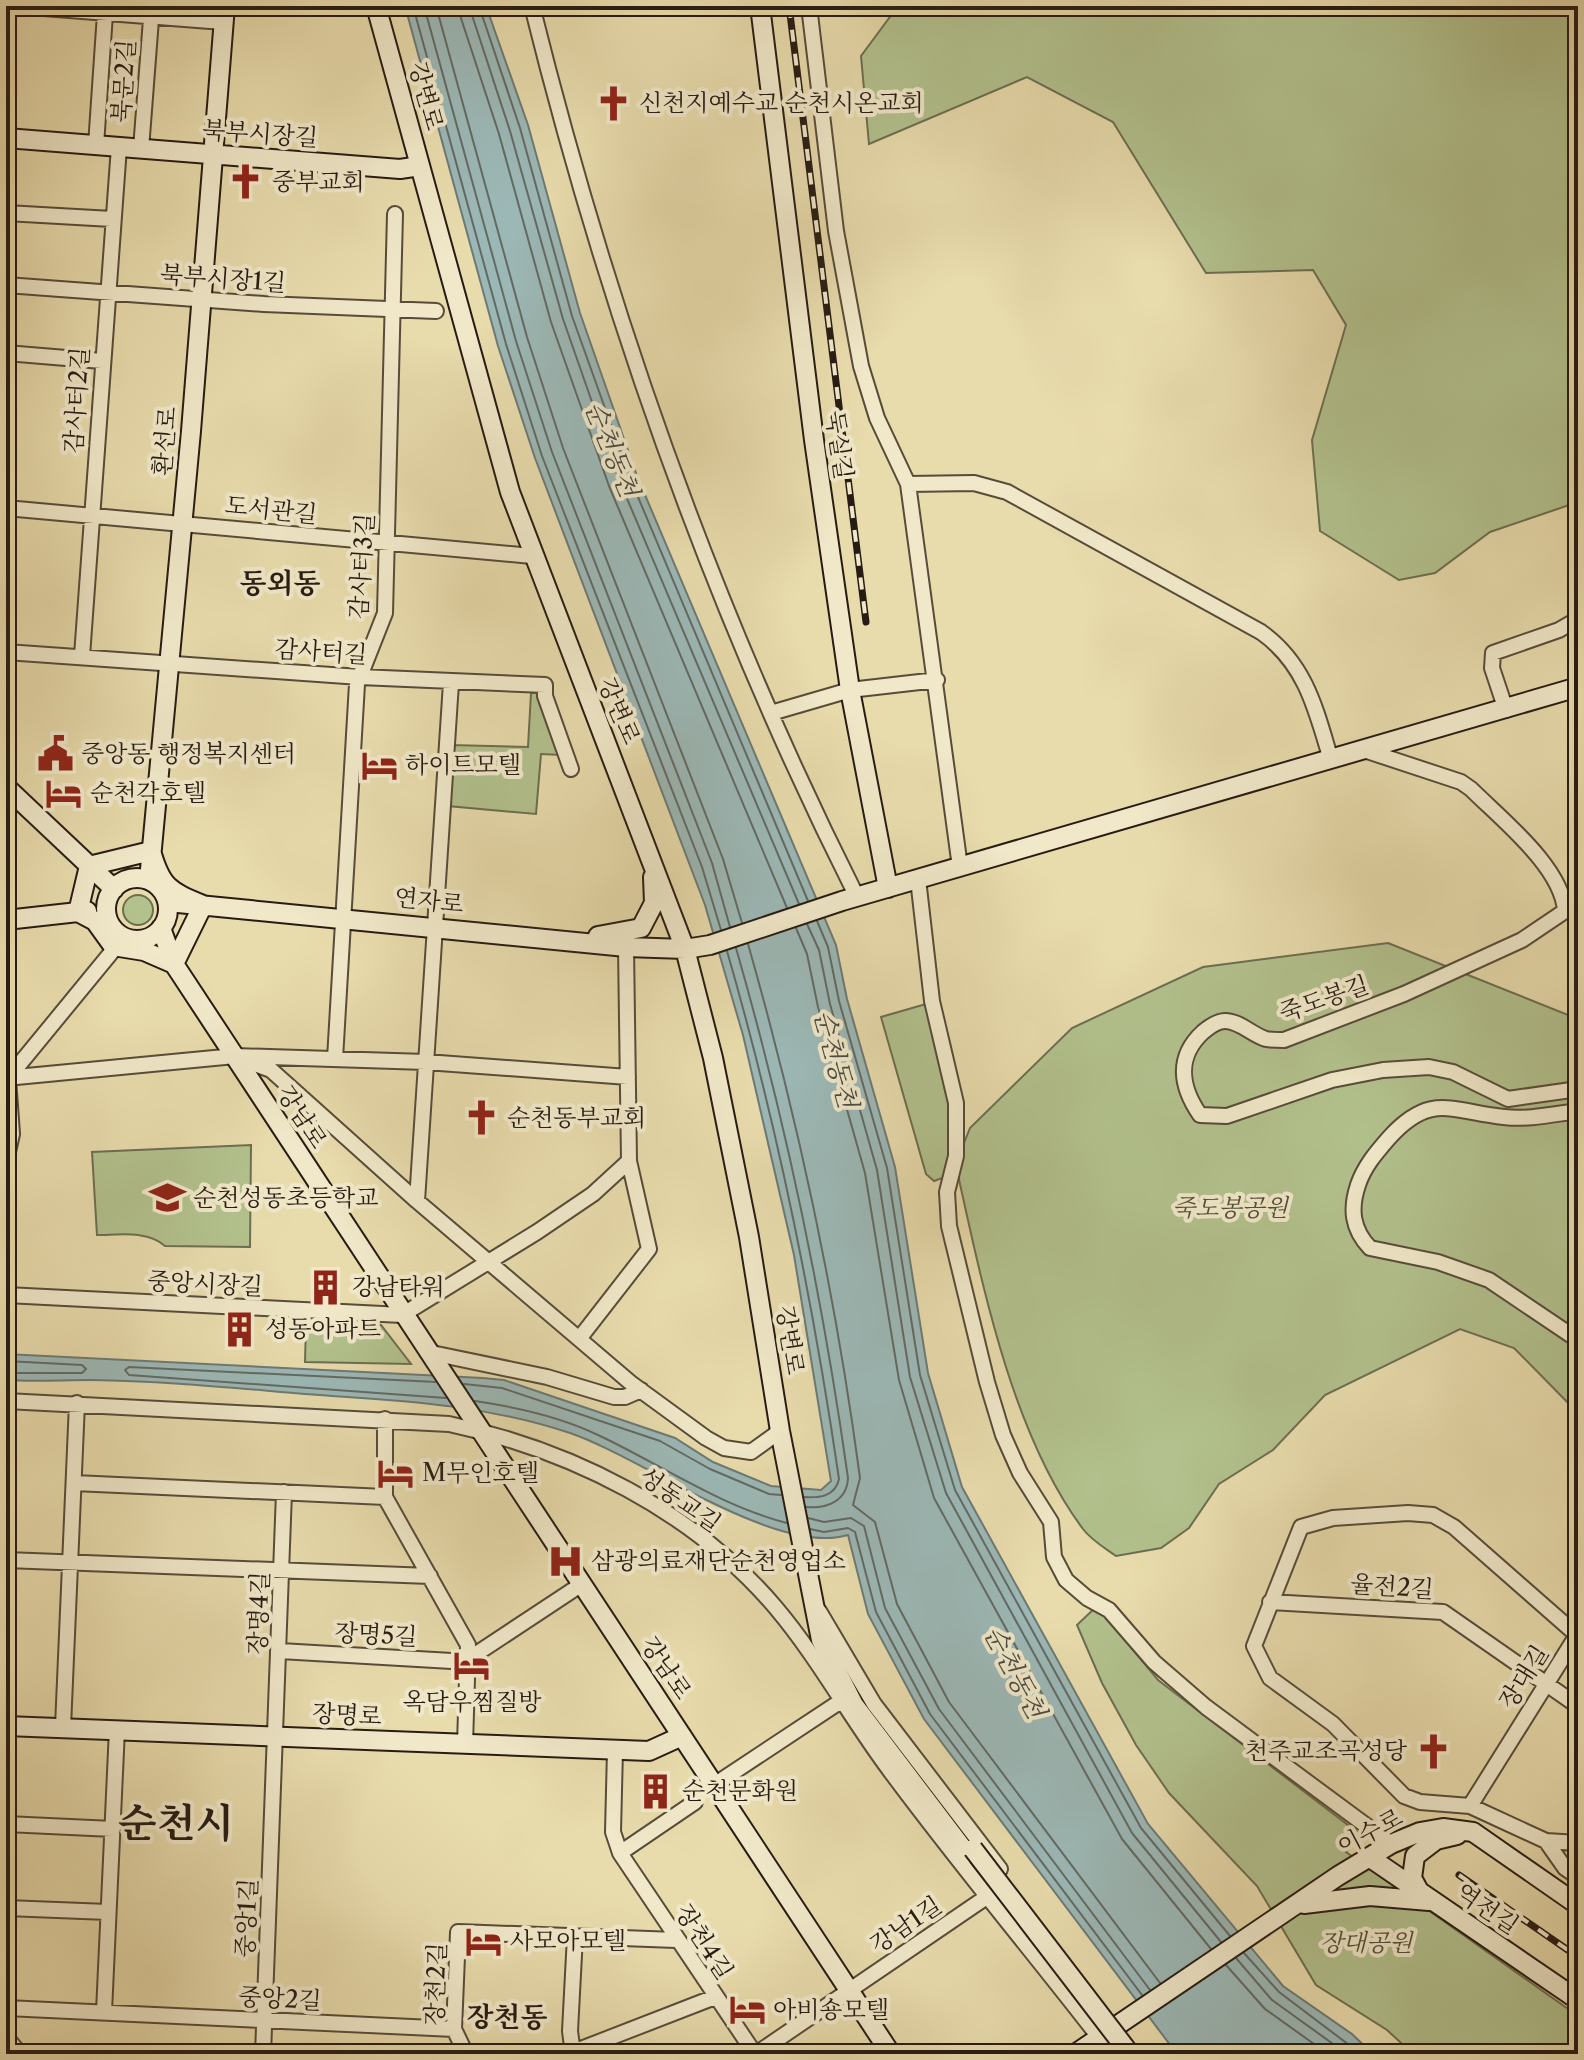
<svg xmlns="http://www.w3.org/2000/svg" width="1584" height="2060" font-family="'Libre Caslon Text','Noto Serif KR',serif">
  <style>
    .green { fill: #b2c18d; stroke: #6c6e50; stroke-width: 2 }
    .water { fill: #9cb8b6; stroke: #6d7a75; stroke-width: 2 }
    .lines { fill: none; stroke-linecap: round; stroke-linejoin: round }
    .shore { stroke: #626a64; stroke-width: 2 }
    .street-casing { stroke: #574c39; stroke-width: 18 }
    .secondary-casing { stroke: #271c13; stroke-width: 22 }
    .street { stroke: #f0e8c9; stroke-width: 14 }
    .secondary { stroke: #f0e8c9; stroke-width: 18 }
    .rail-casing { stroke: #271c13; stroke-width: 7 }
    .rail { stroke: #f0e8c9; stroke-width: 4; stroke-dasharray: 12; stroke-linecap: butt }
    .secondary-bridge-casing { stroke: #271c13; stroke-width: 22; stroke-linecap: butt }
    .secondary-bridge { stroke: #f0e8c9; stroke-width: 18 }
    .labels { text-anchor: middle; stroke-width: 8; stroke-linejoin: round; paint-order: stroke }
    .street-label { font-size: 24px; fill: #271c13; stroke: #f0e8c9 }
    .poi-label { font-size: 24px; fill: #271c13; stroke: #f0e8c9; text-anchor: start }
    .park-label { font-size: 24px; font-style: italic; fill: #514e38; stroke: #f0e8c9 }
    .water-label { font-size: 26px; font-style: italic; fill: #4a4b44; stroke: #f0e8c9 }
    .quarter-label { font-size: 28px; font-weight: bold; fill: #271c13; stroke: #f0e8c9 }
    .town-label { font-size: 40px; font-weight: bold; fill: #271c13; stroke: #f0e8c9 }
  </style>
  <rect width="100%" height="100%" fill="#e8dbac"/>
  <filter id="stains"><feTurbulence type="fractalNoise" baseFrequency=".0025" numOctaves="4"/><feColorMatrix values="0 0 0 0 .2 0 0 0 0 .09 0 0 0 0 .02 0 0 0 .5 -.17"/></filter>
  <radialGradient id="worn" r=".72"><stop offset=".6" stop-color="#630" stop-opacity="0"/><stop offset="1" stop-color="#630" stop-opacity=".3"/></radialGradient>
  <path class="green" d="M898,6H1578V502L1490,532L1435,573L1399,580L1320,531L1312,440L1346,325L1313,270L1206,273L1113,122L1027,77L869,144L861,56Z
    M531,693H538L561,755L541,754L536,814L448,806L451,745L528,747Z
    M123 910a15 15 0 1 1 30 0a15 15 0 1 1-30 0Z
    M1388,943L1578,1019V1413L1514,1348L1460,1329L1325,1395L1273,1450L1219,1484L1189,1528L1161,1548L1116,1556C1105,1548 1091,1540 1083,1529C1013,1436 983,1288 958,1175L960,1153L970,1128L1072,1028L1203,967Z
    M926,1004C942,1064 960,1116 945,1177L934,1181L926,1174L881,1017Z
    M251,1145L250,1247L165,1246C148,1230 118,1235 97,1235L92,1152Z
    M306,1322L381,1325L411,1364L305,1362Z
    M1097,1606L1158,1680L1361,1835L1346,1852L1578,2016V2054H1413L1387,2030L1316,1985L1257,1886L1169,1793L1136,1745L1102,1683L1077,1625Z"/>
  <path class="water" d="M405,6H486L528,125L580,313L637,476L836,945L847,999L895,1167L928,1373L962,1487L1148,1824L1283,1986L1352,2034L1373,2054H1177L924,1719L868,1614L848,1535C777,1557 641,1457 570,1433C492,1407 413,1401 332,1396C252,1390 171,1381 91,1380C62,1380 34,1382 6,1380V1354L483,1378L504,1380L675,1438L713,1462L771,1486L821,1490L831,1481L794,1255L743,1035L705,905L535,458L498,346Z"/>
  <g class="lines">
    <path class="shore" d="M413,6L506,344L542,456L702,867L721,930
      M424,6L516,341L552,452L712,863L730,927
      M436,6L527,337L563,448L723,859L742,923
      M457,6L499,134L551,322L609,486L787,908
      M469,6L510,131L563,319L620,482L799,904
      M479,6L520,128L572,316L630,478L808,901
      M817,921L828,947L839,1001L887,1168L920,1375L955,1490L1141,1828L1230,1936
      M807,924L819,950L830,1004L877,1170L910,1377L946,1493L1132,1833L1221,1942
      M796,928L807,954L818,1007L865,1173L899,1380L934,1498L1122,1839L1211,1949
      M748,944C798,1119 836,1297 860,1478L853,1505L875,1522L897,1604L949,1702L1160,1983
      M736,948C786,1122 823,1299 848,1478C847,1501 827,1509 806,1507
      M727,951C777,1124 813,1301 839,1479C835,1497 819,1498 804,1497
      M6,1361L82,1365L86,1369L82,1373H6
      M436,1382L129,1367L125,1370L129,1375L446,1398
      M464,1384L502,1388L660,1441L710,1469L769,1494L781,1495
      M475,1401C516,1407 561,1417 598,1435C660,1464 720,1506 787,1523
      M808,1518L824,1522L851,1518L864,1526L885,1608L939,1709L1150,1990
      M810,1529L824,1532L848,1528L855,1532L876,1612L930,1714L1142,1995
      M1244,1953L1279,1992L1361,2054
      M1236,1958L1272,2000L1347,2054
      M1226,1965L1265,2009L1328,2054"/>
    <defs>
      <path id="street" d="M18,6L223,22
        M532,6C608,312 715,615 857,897
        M809,6L836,231L861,366L877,418L908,484L960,867
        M760,9L786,6
        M96,145L105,14
        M141,149L152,6
        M6,213L112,219
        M6,285L264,304L436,311
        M6,353L102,361
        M908,484L974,483L1007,492L1261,632C1306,664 1316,710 1331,760
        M6,508L532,556
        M6,652L360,677L545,685V696L571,769
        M82,656L119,147
        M451,683L417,1201L632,1384L706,1438L724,1448L751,1452L780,1431
        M1506,710L1492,668L1493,653L1559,630L1578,619
        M771,713L850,690L937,680
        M1364,750L1461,782L1471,789C1501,819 1562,867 1565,911L1522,940L1404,994L1284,1040C1279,1040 1271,1040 1266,1039C1252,1035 1240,1021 1225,1021C1217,1021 1209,1027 1203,1032C1176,1057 1180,1086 1200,1115L1227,1116L1332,1080L1383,1070L1429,1067L1453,1072L1508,1099L1578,1089
        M918,879L932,1001L956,1103V1156L947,1192L949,1226L987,1382L1003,1435L1020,1473L1051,1522L1054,1557L1066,1580L1087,1598L1109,1610L1154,1662L1206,1707L1391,1844
        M6,1051L12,1134L6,1161
        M335,1059L357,684L385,613L395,214
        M246,1061L271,1070L417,1201
        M9,1077L124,937
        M6,1078L235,1056L426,1062L628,1077
        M1578,1111C1554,1114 1528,1120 1504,1117C1450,1111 1430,1092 1388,1139C1375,1154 1364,1167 1358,1185C1350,1209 1352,1229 1370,1248L1438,1262L1489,1280L1578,1340
        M6,1188V1216
        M6,1295L402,1315L537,1232L593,1194L629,1161L626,947
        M579,1339L649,1249L629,1161
        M427,1352L547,1377L614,1397H625L641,1390
        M6,1401L449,1424C571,1450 694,1511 776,1608C819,1659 851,1719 891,1772C962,1868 1039,1959 1112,2054
        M385,1419V1497L468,1645L465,1745
        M74,1483L385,1497
        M6,1560L430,1576
        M1270,1602L1443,1612L1578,1706
        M819,1611L874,1704L1000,1869
        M280,1651L469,1662
        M470,1658L582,1584
        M63,1727L77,1403
        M615,1750L613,1832L620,1853L755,2054
        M714,1785L841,1701
        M1470,1806L1577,1635L1454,1527L1433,1515L1408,1513L1333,1518L1301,1527L1254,1646L1270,1678L1333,1724L1404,1796L1420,1802L1470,1806L1546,1841L1578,1843
        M6,1824L113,1829
        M1546,1841L1565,1868L1578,1877
        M620,1853L695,1802
        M6,1908L108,1912
        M6,2008L454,2029
        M104,2012L117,1729
        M6,2037L20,2054
        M263,2054L284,1492
        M466,2054L454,2029L458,1932L676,1940
        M568,2054L715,1997
        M573,2054L570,2031L575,1936
        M756,2054L988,1896"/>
      <path id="secondary" d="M376,6L510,492L685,949L713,1058L749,1237L780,1431L821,1640L854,1705L967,1854
        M760,6L814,440L850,690L888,888
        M6,138L400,169L420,166
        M6,787L114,889
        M151,851C161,887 169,891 203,905L174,964L144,951L113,946L95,921L78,912L89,866Z
        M106 909a31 31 0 1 1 62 0a31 31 0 1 1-62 0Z
        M149,880L191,431L225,6
        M168,902L626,947L685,949L710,945L842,901L1578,687
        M6,920L87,911
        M161,928L174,964L891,2054
        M598,936L641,928L654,903L653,877
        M6,1726L649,1751L682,1736
        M1369,1857L1578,2000
        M1419,1891L1412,1878L1415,1856L1436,1840L1457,1835
        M1304,1904L1370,1896L1429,1901
        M1075,2054L1338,1876L1391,1844L1420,1832L1443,1828L1473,1832L1578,1905"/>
    </defs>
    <use href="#street" class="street-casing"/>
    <use href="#secondary" class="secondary-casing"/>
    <use href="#street" class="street"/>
    <use href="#secondary" class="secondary"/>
    <defs>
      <path id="rail" d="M789,6L866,622
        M1459,1875L1578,1957"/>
    </defs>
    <use href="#rail" class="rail-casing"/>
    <use href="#rail" class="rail"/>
    <defs>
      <path id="secondary-bridge" d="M973,1849L1130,2054"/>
    </defs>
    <use href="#secondary-bridge" class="secondary-bridge-casing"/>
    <use href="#secondary-bridge" class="secondary-bridge"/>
  </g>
  <defs>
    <symbol id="church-bare" viewBox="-9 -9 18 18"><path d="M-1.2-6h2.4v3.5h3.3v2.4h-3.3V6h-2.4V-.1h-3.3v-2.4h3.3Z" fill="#8f2418" stroke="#f0e8c9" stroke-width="2.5" paint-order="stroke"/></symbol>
    <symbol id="civic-bare" viewBox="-9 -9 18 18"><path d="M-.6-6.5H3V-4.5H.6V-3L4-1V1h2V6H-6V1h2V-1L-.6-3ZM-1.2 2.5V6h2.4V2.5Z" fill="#8f2418" stroke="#f0e8c9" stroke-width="2.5" paint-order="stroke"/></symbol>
    <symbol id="hotel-bare" viewBox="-9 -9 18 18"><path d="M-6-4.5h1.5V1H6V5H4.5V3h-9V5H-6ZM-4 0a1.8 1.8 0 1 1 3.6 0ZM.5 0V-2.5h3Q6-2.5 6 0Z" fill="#8f2418" stroke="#f0e8c9" stroke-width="2.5" paint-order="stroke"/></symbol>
    <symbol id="school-bare" viewBox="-9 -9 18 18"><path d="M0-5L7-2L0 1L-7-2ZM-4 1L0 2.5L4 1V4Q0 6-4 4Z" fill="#8f2418" stroke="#f0e8c9" stroke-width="2.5" paint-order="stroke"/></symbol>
    <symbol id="building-bare" viewBox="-9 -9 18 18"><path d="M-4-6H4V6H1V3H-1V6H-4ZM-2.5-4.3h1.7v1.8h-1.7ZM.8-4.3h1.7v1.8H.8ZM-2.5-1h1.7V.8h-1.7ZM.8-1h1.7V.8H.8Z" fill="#8f2418" stroke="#f0e8c9" stroke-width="2.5" paint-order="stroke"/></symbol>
    <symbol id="hospital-bare" viewBox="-9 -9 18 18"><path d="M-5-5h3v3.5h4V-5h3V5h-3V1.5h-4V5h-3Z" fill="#8f2418" stroke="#f0e8c9" stroke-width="2.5" paint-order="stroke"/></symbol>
  </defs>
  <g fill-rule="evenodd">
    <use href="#church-bare" x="588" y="78" width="51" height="51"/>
    <use href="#church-bare" x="220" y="156" width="51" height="51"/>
    <use href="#civic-bare" x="30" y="728" width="51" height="51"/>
    <use href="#hotel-bare" x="354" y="740" width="51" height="51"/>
    <use href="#hotel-bare" x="38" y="768" width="51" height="51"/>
    <use href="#church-bare" x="456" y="1092" width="51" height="51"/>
    <use href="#school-bare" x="142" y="1172" width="51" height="51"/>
    <use href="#building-bare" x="300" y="1262" width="51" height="51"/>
    <use href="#building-bare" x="214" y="1304" width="51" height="51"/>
    <use href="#hotel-bare" x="370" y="1448" width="51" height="51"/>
    <use href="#hospital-bare" x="540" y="1536" width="51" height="51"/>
    <use href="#hotel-bare" x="446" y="1640" width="51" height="51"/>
    <use href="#church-bare" x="1408" y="1726" width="51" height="51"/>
    <use href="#building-bare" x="630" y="1766" width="51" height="51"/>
    <use href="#hotel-bare" x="458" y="1916" width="51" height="51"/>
    <use href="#hotel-bare" x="722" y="1984" width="51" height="51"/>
  </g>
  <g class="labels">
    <g class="street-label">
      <text transform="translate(124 81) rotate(-86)" y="8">북문2길</text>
      <text transform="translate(426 96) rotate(75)" y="8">강변로</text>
      <text transform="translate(260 134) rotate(4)" y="8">북부시장길</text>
      <text transform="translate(223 279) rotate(4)" y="8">북부시장1길</text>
      <text transform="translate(77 400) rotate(-86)" y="8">감사터2길</text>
      <text transform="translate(165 441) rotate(-85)" y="8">환선로</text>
      <text transform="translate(839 445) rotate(82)" y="8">둑실길</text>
      <text transform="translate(271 510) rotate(6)" y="8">도서관길</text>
      <text transform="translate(362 566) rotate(-86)" y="8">감사터3길</text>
      <text transform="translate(321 652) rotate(4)" y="8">감사터길</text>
      <text transform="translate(619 711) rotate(67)" y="8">강변로</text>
      <text transform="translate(429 901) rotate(6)" y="8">연자로</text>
      <text transform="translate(1324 999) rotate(-19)" y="8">죽도봉길</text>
      <text transform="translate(302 1117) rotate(57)" y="8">강남로</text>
      <text transform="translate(205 1284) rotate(3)" y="8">중앙시장길</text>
      <text transform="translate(790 1340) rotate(81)" y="8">강변로</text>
      <text transform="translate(680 1500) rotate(35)" y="8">성동교길</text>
      <text transform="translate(1392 1587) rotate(4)" y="8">율전2길</text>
      <text transform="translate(259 1613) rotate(-88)" y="8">장명4길</text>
      <text transform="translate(376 1635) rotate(3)" y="8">장명5길</text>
      <text transform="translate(666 1668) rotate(56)" y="8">강남로</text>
      <text transform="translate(1524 1677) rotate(-58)" y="8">장대길</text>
      <text transform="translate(347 1715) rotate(3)" y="8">장명로</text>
      <text transform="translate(1370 1832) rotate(-28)" y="8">이수로</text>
      <text transform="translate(1487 1909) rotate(34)" y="8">역전길</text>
      <text transform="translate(247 1918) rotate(-87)" y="8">중앙1길</text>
      <text transform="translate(906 1925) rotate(-34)" y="8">강남1길</text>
      <text transform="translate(704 1942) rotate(57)" y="8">장천4길</text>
      <text transform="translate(436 1984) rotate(-88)" y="8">장천2길</text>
      <text transform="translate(280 1999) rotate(3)" y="8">중앙2길</text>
    </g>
    <g class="poi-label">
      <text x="639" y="111">신천지예수교 순천시온교회</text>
      <text x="272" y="190">중부교회</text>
      <text x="81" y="762">중앙동 행정복지센터</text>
      <text x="405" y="773">하이트모텔</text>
      <text x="90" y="801">순천각호텔</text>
      <text x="507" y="1126">순천동부교회</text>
      <text x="193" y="1206">순천성동초등학교</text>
      <text x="352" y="1295">강남타워</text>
      <text x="265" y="1337">성동아파트</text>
      <text x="422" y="1481">M무인호텔</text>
      <text x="591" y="1569">삼광의료재단순천영업소</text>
      <text x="472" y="1710" text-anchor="middle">옥담우찜질방</text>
      <text x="1407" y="1759" text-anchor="end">천주교조곡성당</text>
      <text x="682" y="1799">순천문화원</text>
      <text x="510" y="1949">사모아모텔</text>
      <text x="773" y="2018">아비숑모텔</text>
    </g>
    <g class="park-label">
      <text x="1230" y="1216">죽도봉공원</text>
      <text x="1366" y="1951">장대공원</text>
    </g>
    <g class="water-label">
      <text transform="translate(612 449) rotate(68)" y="9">순천동천</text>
      <text transform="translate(836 1059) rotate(75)" y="9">순천동천</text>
      <text transform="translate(1015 1672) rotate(62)" y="9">순천동천</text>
    </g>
    <g class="quarter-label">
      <text x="280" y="593">동외동</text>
      <text x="507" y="2027">장천동</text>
    </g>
    <g class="town-label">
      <text x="176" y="1837">순천시</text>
    </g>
  </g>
  <rect width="1584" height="2060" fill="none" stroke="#e8dbac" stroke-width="32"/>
  <rect x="8" y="8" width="1568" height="2044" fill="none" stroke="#271c13" stroke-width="4"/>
  <rect x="16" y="16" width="1552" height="2028" fill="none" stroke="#271c13" stroke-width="2"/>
  <rect width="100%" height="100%" filter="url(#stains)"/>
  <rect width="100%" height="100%" fill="url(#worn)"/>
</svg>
